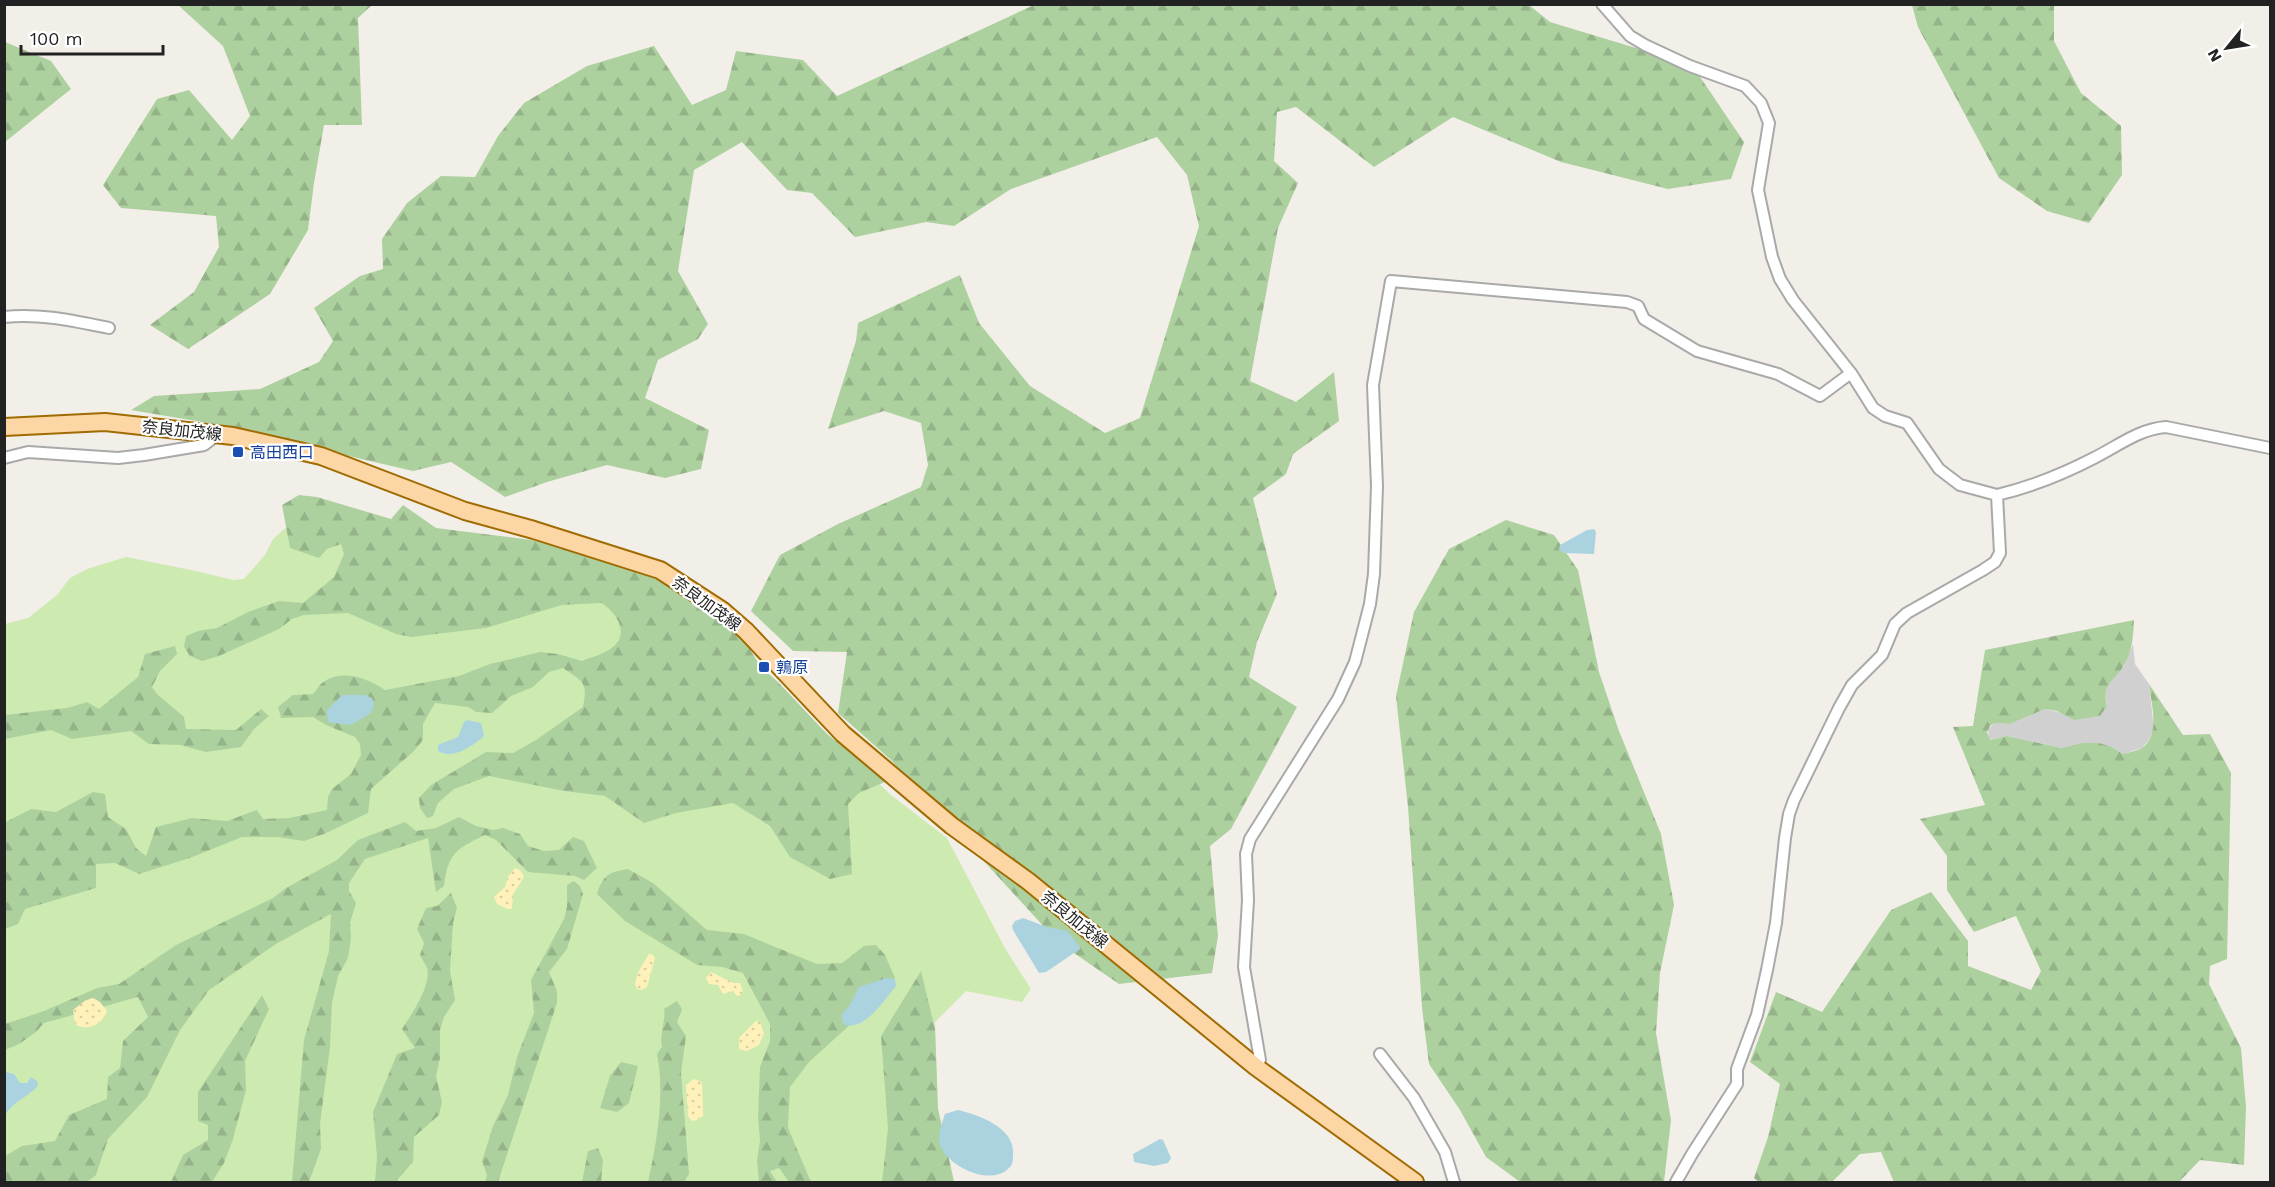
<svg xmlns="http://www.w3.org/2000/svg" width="2275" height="1187" font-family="'Work Sans','Noto Sans JP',sans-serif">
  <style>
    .religious { fill: #d0d0d0 }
    .grass { fill: #cdebb0 }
    .forest { fill: url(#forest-firs) }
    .sand { fill: url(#sand-dots) }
    .water { fill: #aad3df }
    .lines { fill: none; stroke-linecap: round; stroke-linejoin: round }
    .street-casing { stroke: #a9a9a9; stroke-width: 14 }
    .primary-casing { stroke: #a06b00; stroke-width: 20 }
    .street { stroke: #fff; stroke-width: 10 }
    .primary { stroke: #fcd6a4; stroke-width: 16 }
    .transit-dot { fill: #1a4fb4; stroke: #fff; stroke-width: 2 }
    .labels { text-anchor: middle; stroke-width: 4.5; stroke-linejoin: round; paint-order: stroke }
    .street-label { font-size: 16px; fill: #222; stroke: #fff }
    .transit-label { font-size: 16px; fill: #164399; stroke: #fff; text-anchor: start }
  </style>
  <defs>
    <pattern id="forest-firs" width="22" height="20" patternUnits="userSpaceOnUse" patternTransform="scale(1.5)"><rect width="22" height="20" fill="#add19e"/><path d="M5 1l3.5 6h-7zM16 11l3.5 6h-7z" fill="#95b388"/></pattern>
    <pattern id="sand-dots" width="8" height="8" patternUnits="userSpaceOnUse" patternTransform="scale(1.5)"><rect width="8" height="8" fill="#fff1ba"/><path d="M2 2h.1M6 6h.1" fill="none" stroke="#dacea0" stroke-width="1.8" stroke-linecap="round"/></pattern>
  </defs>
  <rect width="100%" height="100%" fill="#f2efe9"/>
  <path class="religious" d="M2133,644L2135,664L2149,684L2154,730L2149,740L2142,748L2123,754L2112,747L2062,748L2007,736L1989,740L1988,729L1995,723L2010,724L2045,709L2062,713L2107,706L2105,693L2108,684L2124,666Z"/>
  <path class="grass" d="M290,524L617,597L825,732L891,795L947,838L1006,950L1031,989L1022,1002L966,991L935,1022L938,1109L954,1182H5V624L28,618L57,595L70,578L87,569L126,557L196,571L233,580L244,579L265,555L273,539Z"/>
  <path class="forest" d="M178,5H372L358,18L362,125H324L314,183L308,230L270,294L188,349L150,325L194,292L219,247L216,216L121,208L103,185L157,99L189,90L232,140L250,116L223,46Z
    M1034,5H1529L1550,22L1692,65L1744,142L1731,179L1668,189L1561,162L1453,117L1374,167L1296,107L1277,112L1274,161L1298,183L1278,228L1250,381L1296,402L1334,372L1339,421L1293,454L1286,474L1253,498L1277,594L1257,642L1249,677L1297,707L1231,829L1210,846L1218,936L1212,973L1119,984L1058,942L891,760L838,713L847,652L793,651L751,611L780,555L838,524L921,487L928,465L921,423L884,411L828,429L856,341L858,323L960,275L979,323L1030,386L1105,433L1140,418L1199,226L1187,175L1157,137L1011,189L954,226L926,222L855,237L812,193L787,190L742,142L694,170L678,271L708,324L698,339L658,360L645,398L709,430L701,469L665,478L607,465L547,482L505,497L451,462L413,471L202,422L131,410L154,396L260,389L319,362L333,341L314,308L360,276L383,269L382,239L407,203L441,176L475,177L498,136L524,103L587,66L654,46L692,105L726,90L736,51L803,60L837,96Z
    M1912,5H2054V41L2081,93L2121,126L2122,175L2089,223L2047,211L1999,178L1918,27Z
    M5,42L51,61L71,89L5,142Z
    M299,495L317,497L391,519L403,505L436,528L547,542L670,584L705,604L742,637L761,667L778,682L827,734L887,781L859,793L848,804L852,874L830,879L790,857L770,826L733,803L676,813L644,823L605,796L564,791L489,776L454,789L438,803L433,816L427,818L420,808L419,798L431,785L486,752L513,753L536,740L583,707C588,681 583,682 563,668L549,672L533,687L511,696L492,713L476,712L468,707L435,703L423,724V740L414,751L371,789L368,813L324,834L304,841L277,837H242L190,858L139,874L115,863L96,864V888L25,909L18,924L5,929L4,823L31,809L56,812L93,792L105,794L108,817L126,829L136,848L146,856L156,827L192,818L227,821L257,810L263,819L289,818L327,810L328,797L332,789L351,774L361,755L360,744L355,737L326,725L313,717L281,718L278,707L293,695L313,694C316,691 319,685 322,683C341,668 368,678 385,690L459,676L490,664L540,652L558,654L582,661C591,657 605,654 613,647C630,632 616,613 602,603L562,605L486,628L411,637L396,634L348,613L304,615L292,619L279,629L219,656L202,661L190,656L184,647L186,636L198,631L217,628L248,612L279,601L303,603L334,577L344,554L341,544L327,549L319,558L290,548L282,505Z
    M1506,520L1554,535L1578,570L1599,672L1619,731L1661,834L1674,905L1660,973L1656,1033L1671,1120L1664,1182H1520L1486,1157L1460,1110L1429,1064L1422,1008L1408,807L1396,696L1414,612L1449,549Z
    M2134,620C2133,636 2133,650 2124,665C2115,682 2101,682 2107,706L2100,716L2074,720L2057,711L2045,709L2010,724L1995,723L1990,726L1987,732L1990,740L2007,736L2062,748L2083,743H2099L2112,747L2123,754C2129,752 2137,751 2142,748C2161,735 2151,703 2149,684L2183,735L2210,734L2231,773L2227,959L2210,966L2209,984L2241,1048L2246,1107L2244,1165L2200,1160L2179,1182H1894L1881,1152L1860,1154L1833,1181L1759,1182L1754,1178L1768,1137L1780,1084L1750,1062L1776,992L1822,1012L1891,910L1931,892L1968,941V966L2031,990L2041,971L2016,916L1974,932L1947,890V856L1920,819L1985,805L1953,727L1973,726L1985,650Z
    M175,646L177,654L160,671L152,687L157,694L184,717L186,729L236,730L261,709L269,716L254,729L241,747L206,752L180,745L149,744L131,731L72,739L51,730L5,739V715L67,708L87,702L99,709L138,677L145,654Z
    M459,817L476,826L493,830L503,828L520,834L528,846L544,851L559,850L573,837L584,841L597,868L584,880L575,876L528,872L496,840L485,835C456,849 448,853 444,886L436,892L428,838L365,859L349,883V891L356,903L350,923L351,939L348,958L338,976L332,1003L330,1047L320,1124L321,1149L309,1182H292L304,1040L329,951L331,914L276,944L209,990L180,1030L147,1097L108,1139L96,1175L87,1182H5V1156L22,1146L55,1141L69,1115L107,1099L108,1077L120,1068L123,1041L148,1017L138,997L44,1023L36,1032L19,1044L5,1050V1024L44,1011L97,988L119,984L176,945L273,898L286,888L337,860L358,840L405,822L416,831L436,828Z
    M628,869L653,883L707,930L744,934L817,964L842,963L864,946L876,945L885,955L895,978L874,1003L809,1062L790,1087L788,1128L811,1182H789L779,1168L770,1171L777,1182H759L757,1161L760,1140L758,1118L760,1067L770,1041V1024L743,973L722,967L697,965L625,921L597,894C603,875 609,872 628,869Z
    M574,881L580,886L583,894L567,949L549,972L557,991V1003L498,1182H485L487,1175L482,1161L493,1126L508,1095L517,1057L534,1013L531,980L564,919L567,907V885Z
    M451,893L457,908L453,923L450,971L455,1000L444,1017L440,1030V1058L436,1076L442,1102L439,1115L414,1137L413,1162L398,1179V1182H375L377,1157L373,1112L397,1054L415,1048L402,1029C411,1015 432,985 427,968C425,964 422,959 420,955L424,943L417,929L426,908L437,906Z
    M921,971L935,1029L938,1109L954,1182H882L888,1128L881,1036Z
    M262,995L269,1009L245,1061L246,1090L233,1139L224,1163L212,1182H171L183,1155L208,1140V1125L198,1121V1092Z
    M677,1001L682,1009L677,1022L686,1036L681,1073L689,1174L684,1182H648C657,1141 665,1095 657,1054L662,1047C659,1034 666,1022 664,1009Z
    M621,1062L638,1066L629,1103L617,1112L600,1108L610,1076Z
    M598,1148L603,1160L601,1182H582L588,1151Z"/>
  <path class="sand" d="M515,868L521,871L524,877L513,894L512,909H508L497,904L494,897L505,887L508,877Z
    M649,954L653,955L655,958L647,987L641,990L637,989L635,984L638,972Z
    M711,972L733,983H740L743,991L741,995L737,996L733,991L723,994L718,985L709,984L706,978Z
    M93,998L100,1002L107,1011C102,1024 91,1030 78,1026L75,1023L73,1010L86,1000Z
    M756,1021L760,1022L764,1033L759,1045L747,1051L739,1049V1038Z
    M694,1079L702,1082L703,1111V1116L697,1120L692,1121L688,1116L686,1085Z"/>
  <path class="water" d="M1587,530L1594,529L1596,532L1594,554L1565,553L1559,550L1560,545Z
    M342,695H365L372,698L374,705L371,713L351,725L328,722L327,710Z
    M467,720L481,723L484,736C473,746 453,760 438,751V745L458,737L464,722Z
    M1023,918L1047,927L1067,931L1080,947V949L1046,972L1039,973L1013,930L1012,926L1015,921Z
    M886,978L895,979L896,986C884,1000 866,1030 845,1025L842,1020V1014L850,1005L859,987Z
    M5,1072L14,1074L20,1083H27L31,1077L38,1082L37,1087C26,1098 13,1102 5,1115Z
    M958,1110C979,1115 1016,1128 1013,1155C1013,1160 1013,1165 1009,1168C991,1187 948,1167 940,1145C937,1135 942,1123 945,1114Z
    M1160,1139L1163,1140L1171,1158L1168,1163L1154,1166L1134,1162L1133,1154Z"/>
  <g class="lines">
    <defs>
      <path id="street" d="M1602,4L1630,36L1645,45L1690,66L1745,86L1761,103L1769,123L1758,190L1772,257L1780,279L1793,300L1851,373L1873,408L1885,416L1907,423L1939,469L1960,485L1997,495
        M4,317C40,313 74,321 109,328
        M4,458L28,452L118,458L144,455L204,445L217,435
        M1380,1054L1414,1098L1445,1152L1454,1182
        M1256,1067L1260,1060L1244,967L1248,900L1246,854L1250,839L1338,699L1355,662L1370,604L1374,574L1377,486L1373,385L1391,281L1627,302L1638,306L1644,319L1697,351L1778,374L1820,396L1851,373
        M1676,1182L1692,1154L1737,1084V1069L1757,1015L1767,970L1776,923L1785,838L1789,814L1794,800L1839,708L1852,685L1882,655L1895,624L1907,613L1983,570L1995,562L2000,553L1997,495C2031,487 2063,474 2094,458C2118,446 2139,429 2166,427L2270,448"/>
      <path id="primary" d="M4,427L105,422L233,436L321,456L465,511L534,530L660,570L723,611L746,631L843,734L952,826L1028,881L1256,1067L1415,1182"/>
    </defs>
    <use href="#street" class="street-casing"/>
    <use href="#primary" class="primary-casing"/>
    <use href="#street" class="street"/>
    <use href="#primary" class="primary"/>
  </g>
  <g class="transit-dot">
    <rect x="232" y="446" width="12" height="12" rx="3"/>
    <rect x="758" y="661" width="12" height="12" rx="3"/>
  </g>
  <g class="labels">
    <g class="street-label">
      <text transform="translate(182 430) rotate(6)" y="6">奈良加茂線</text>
      <text transform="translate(707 603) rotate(36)" y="6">奈良加茂線</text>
      <text transform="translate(1075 919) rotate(39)" y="6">奈良加茂線</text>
    </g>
    <g class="transit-label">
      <text x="250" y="458">高田西口</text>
      <text x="776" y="673">鶉原</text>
    </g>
  </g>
  <rect width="2275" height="1187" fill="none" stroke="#222222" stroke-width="12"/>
  <g transform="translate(2227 48) rotate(240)" stroke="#ffffff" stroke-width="4.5" paint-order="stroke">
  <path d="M0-4.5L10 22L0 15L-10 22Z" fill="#222222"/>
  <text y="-9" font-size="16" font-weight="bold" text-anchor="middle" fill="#222222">N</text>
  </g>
  <path d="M21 45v9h142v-9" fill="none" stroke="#222222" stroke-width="3"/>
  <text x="30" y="45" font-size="18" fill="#222222" stroke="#ffffff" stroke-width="4.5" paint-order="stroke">100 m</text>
</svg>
